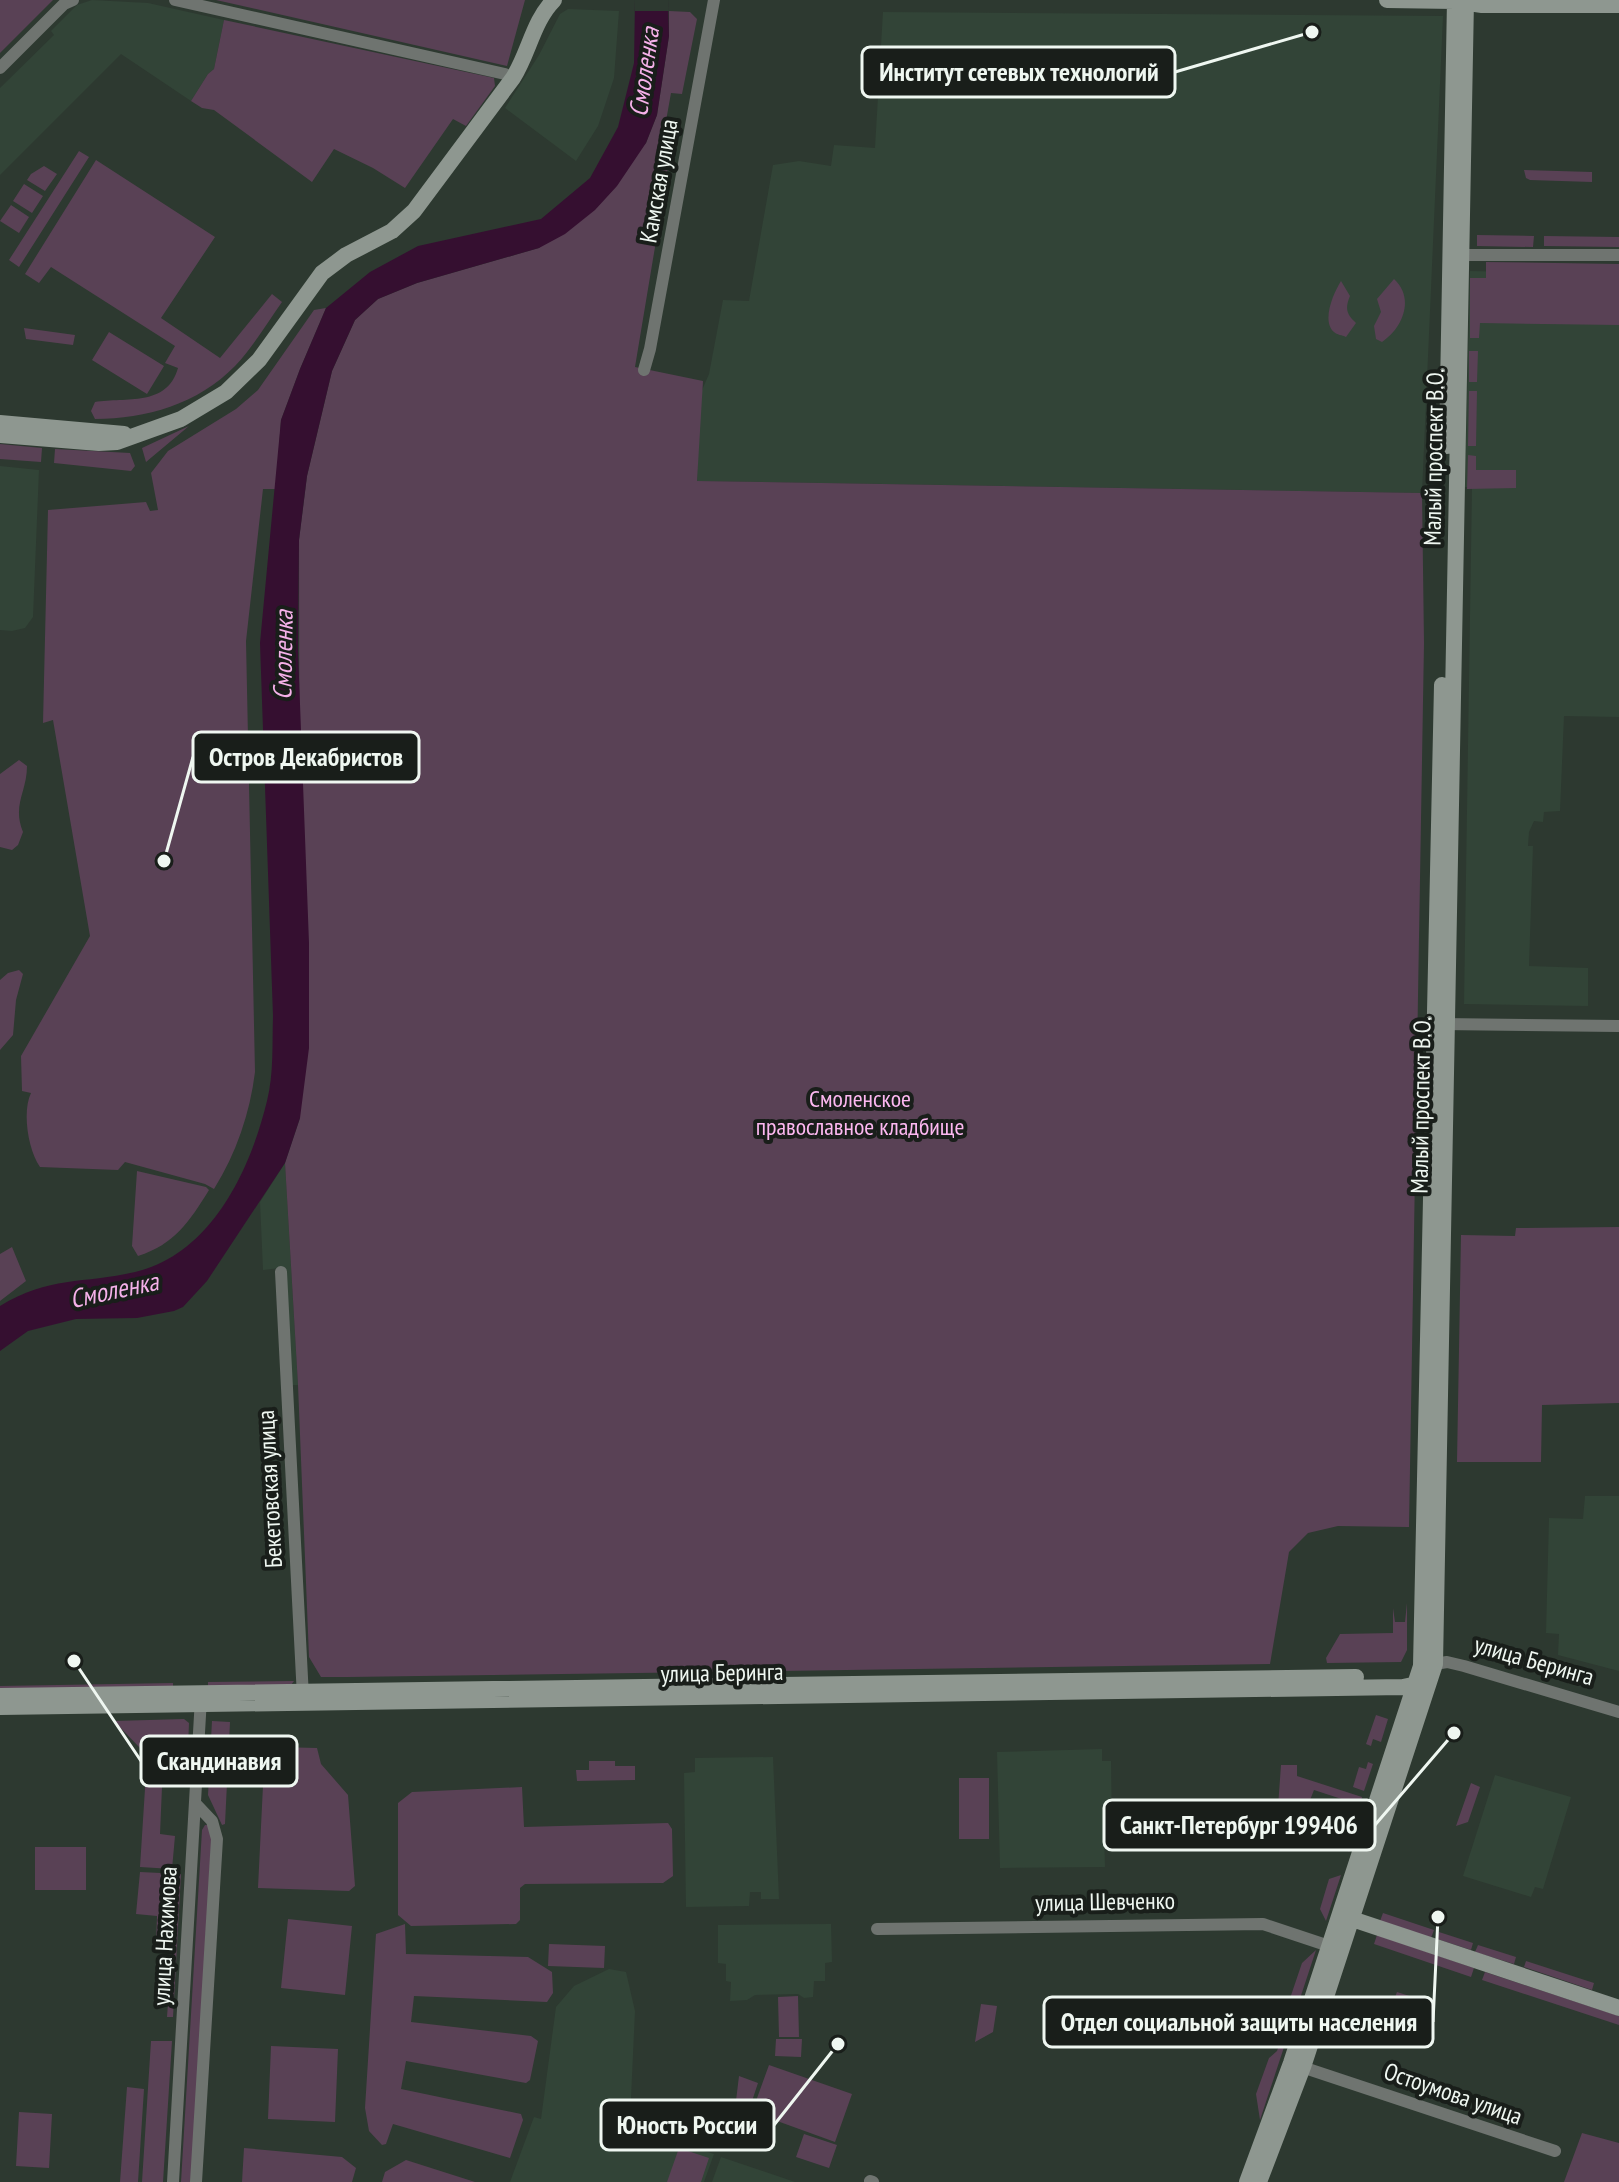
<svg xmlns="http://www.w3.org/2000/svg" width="1619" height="2182" font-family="'PT Sans Narrow',sans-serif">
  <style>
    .built { fill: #324437 }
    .green { fill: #594155 }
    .water { fill: #350f30 }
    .pier { fill: #2d3930 }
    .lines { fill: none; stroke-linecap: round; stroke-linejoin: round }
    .street { stroke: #6f7470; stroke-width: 12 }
    .secondary { stroke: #8e9790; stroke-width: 16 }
    .labels { text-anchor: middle; stroke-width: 8; stroke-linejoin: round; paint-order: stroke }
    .street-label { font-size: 24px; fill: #eff7f1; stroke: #191e1a }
    .park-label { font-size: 24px; fill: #fdb8f1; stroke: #191e1a }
    .water-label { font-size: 26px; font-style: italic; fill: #f5b1e9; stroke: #191e1a }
    .leader { fill: none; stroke: #eff7f1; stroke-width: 3 }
    .callout-dot { fill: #eff7f1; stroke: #191e1a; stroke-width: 3 }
    .callout { fill: #191e1a; stroke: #eff7f1; stroke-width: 3 }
    .callout-label { font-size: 26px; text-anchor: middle; font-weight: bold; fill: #eff7f1 }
  </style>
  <rect width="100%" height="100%" fill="#2d3930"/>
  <path class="built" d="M92,0L148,3L224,20L214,69L208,74L191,101L121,54L0,175V88L54,35L51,31L77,5Z
    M568,9L619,11L614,78L598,126L576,161L505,108L539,55L560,14Z
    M883,12L1443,16L1422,493L697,481L699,397L709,374L723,300L749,301L773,165L799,161L831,166L834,145L875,148Z
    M1470,271L1619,274V717L1564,716L1560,811L1544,812L1543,822L1534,821L1529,832L1528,846H1533L1529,966L1588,968V1006L1464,1004L1472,487H1465Z
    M0,466L39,470L33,617L25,628L12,631L0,630Z
    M285,1163L298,1385H286L280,1268L263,1270L260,1202Z
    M1585,1496H1619V1671L1558,1655L1559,1634L1546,1633L1549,1518L1583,1519Z
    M1102,1749V1761H1111L1112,1832L1104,1833L1105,1867L1000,1868L997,1752Z
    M773,1757L779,1899H761V1892H750L749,1906L686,1907L684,1773L695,1772V1758Z
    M1495,1775L1571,1797L1543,1889L1535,1887L1531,1897L1463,1876Z
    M831,1924L832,1962L825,1963V1981H814L813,1997L804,1998L798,1994L755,1995L747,2000L730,2001L731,1982L726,1981V1964L718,1963V1925Z
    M609,1969L626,1972L635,2011L630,2120L672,2130L680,2143L714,2154L704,2182H510L534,2117L541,2119L556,2007L574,1986Z
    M721,2157L795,2182H712Z"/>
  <path class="green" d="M0,0H53L0,53Z
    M216,0H525L507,66Z
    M669,11L690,12L697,19L682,94L671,93L666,121L677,123L666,177L660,174L656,176L659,183L666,181L635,367L703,381L697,481L1422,493L1424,643L1409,1527L1338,1526L1308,1533L1289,1552L1270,1664L348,1677H321L309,1657L298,1385L285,1163L300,1118L299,540L307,476L332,371L355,320L378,299L417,283L539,248L646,143L657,115L669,36Z
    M224,20L494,78L495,86L466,126L453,119L405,188L373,168L334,149L312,182L214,110L202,108L191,101L208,74L214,69Z
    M79,151L89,157L19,267L9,260Z
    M96,160L215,237L161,318L220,358L272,294L282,302C267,323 253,347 235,366C198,404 146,419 95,419L91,411L95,402C126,397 167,407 178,368L165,363L175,346L51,267L39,283L25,274Z
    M44,166L57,174L45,191L27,180L31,174Z
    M1524,170L1592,172V182L1530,180L1526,178Z
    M24,184L43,196L32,213L13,201Z
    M11,205L29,217L19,233L0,221Z
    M1477,235L1534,236L1533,247L1477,246Z
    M1544,236L1619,237V247L1544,246Z
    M1486,262L1619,264V325L1480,323L1479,338H1470V278H1486Z
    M1394,279C1415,298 1403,328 1382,342L1376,339L1374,326L1381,312L1377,299Z
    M1341,281L1350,296C1345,308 1346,314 1356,323L1346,337C1342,335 1337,335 1334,332C1321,321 1334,292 1341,281Z
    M326,308L300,369L281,420L276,489H263L246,641L255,1072C250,1113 236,1154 214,1189L205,1184L125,1162L118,1170L40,1167C28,1149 22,1112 31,1093L22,1091L21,1056L90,936L53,720L43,723L48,510L146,502L150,511L158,510L151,473L168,451L236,409L258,390L314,310Z
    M24,328L75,335L73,345L26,339Z
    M109,332L164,366L147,394L92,360Z
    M1469,351H1478L1477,382H1469Z
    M1469,391H1477L1476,446H1468Z
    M189,426L146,462L142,448Z
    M0,444L42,448L41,462L0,459Z
    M55,449L130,453L135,466L131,471L54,463Z
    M1468,455L1476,456V470H1516V488L1467,489Z
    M19,760L27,766C27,792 12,805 23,832L18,845L12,850L0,847V774Z
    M19,970L23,974L16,1000L13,1035L0,1050V980L8,973Z
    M137,1171L206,1187L209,1190C189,1222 175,1244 138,1256L132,1246Z
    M1619,1227V1403L1542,1405L1541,1462H1457L1461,1235L1515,1236L1516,1228Z
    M12,1247L26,1281L0,1301V1254Z
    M1407,1603V1650L1401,1662L1327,1663L1326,1658L1340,1634L1393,1633V1608L1395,1622H1405Z
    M294,1681L291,1685L208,1686V1682Z
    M173,1683V1688L0,1691V1686Z
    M1376,1715L1388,1719L1381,1742L1373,1739L1371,1746L1366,1744Z
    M184,1719L189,1723L188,1748L167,1747L165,1774L114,1721Z
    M212,1721L230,1722L225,1824L222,1825L208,1795Z
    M278,1747L317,1748L321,1764L348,1795L355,1886L349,1891L258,1888L264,1765Z
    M589,1761H615V1766H635V1780L577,1781L576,1770H589Z
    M1368,1762L1373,1764L1364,1791L1353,1787L1359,1767L1366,1769Z
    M1281,1765H1297V1776L1362,1797L1360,1805L1314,1790L1310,1800L1295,1802L1294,1822L1277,1821Z
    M146,1773L162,1787L160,1834L175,1836L172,1869L140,1867Z
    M959,1778H989V1839H959Z
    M1471,1783L1480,1787L1468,1822L1456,1826Z
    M522,1787L524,1827L668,1823L672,1829L673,1876L663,1883L525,1884L520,1888V1920L516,1924L411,1926L398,1915V1803L412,1792Z
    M1362,1812L1349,1852L1342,1841L1350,1816Z
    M205,1825H208L212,1833L191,2182H181L202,1830Z
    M35,1847H86V1890H35Z
    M140,1872L181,1874L173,2017H167L172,1947L156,1946L157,1916L136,1914Z
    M1341,1875L1326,1921L1320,1909L1329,1879Z
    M1383,1913L1434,1930L1431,1938L1380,1921Z
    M288,1919L352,1926L345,1995L281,1988Z
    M405,1924L406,1954L528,1957L552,1972L553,1993L547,2002L414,1996L411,2022L531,2036L538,2041L530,2080L526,2083L406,2061L401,2089L521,2114L523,2120L510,2158L393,2124L386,2144L382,2145L369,2131L365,2108L376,1934Z
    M1439,1932L1473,1943L1471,1950L1437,1939Z
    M1377,1935L1474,1968L1471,1977L1374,1944Z
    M549,1944L605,1946L604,1968L548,1966Z
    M1478,1945L1516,1957L1514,1964L1475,1952Z
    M1316,1950L1260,2120L1256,2094L1269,2058L1277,2051L1282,2037L1281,2025L1302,1963Z
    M1526,1961L1594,1983L1592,1990L1524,1967Z
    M1485,1972L1619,2016V2025L1482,1980Z
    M1397,1992L1425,2001L1421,2014L1392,2005Z
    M798,1996L799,2037H779L778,1997Z
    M981,2004L997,2006L993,2032L975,2042Z
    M776,2039H802L801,2057L775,2056Z
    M151,2041H172L163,2182H142Z
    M271,2046L338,2049L335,2122L268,2119Z
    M769,2065L852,2094L835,2142L752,2112Z
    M739,2076L758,2083L748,2113L735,2109Z
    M127,2087L144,2089L138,2182H120Z
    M19,2112L52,2114L49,2168L16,2166Z
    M1582,2133L1619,2143V2182H1564Z
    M804,2134L837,2145L829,2168L796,2157Z
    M244,2148L342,2157L356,2168L352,2182H242Z
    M679,2148L709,2158L701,2182H667Z
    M406,2160L475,2182H382L385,2172Z"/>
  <path class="water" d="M635,0H668L669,36L657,115L646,143L617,186L595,210L565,234L539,248L417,283L378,299L355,320L332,371L307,476L299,540L298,651L309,943V1048L300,1118L285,1163L207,1281L183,1307L174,1311L137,1318L76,1319L28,1331L0,1351V1306C49,1276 83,1284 135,1272C211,1254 250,1171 267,1101C274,1073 272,1044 273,1016L260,643L281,420L300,369L326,308L370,272L418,246L541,219L590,178L618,127L634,63Z"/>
  <path class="pier" d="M635,0H668L669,11H635Z"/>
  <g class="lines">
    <path class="street" d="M175,0L505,74L513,78
      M0,68L64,4L73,0
      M1454,255H1619
      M644,370L650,349L714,0
      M1441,1024L1619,1026
      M281,1272L303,1697
      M1435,1664L1447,1662L1464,1666L1619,1712
      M195,1803L212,1821L217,1839L196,2182
      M877,1929L1263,1924L1329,1946
      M1296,2065L1555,2151
      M870,2181L873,2182
      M173,2182L201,1698"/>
    <path class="secondary" d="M1387,0L1455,1L1482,5H1619
      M0,423L124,434
      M0,435L99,443L117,442L181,419L226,392L259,360L322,273L346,255L392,231L414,211L513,78C529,53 533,21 554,0
      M1447,446L1455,0
      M0,1696L1356,1677
      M0,1707L1403,1687L1417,1684L1420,1680
      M1343,1916L1619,2008
      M1247,2182L1291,2063L1421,1666L1442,685
      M1259,2182L1303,2067L1435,1664L1466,0"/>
  </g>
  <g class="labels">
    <g class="street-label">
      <text transform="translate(659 181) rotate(-80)" y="8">Камская улица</text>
      <text transform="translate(1434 457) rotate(-89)" y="8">Малый проспект В.О.</text>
      <text transform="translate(1421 1105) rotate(-89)" y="8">Малый проспект В.О.</text>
      <text transform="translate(270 1489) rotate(-93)" y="8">Бекетовская улица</text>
      <text transform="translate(1534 1661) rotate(16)" y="8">улица Беринга</text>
      <text transform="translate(722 1673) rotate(-1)" y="8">улица Беринга</text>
      <text transform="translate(1105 1902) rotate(-1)" y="8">улица Шевченко</text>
      <text transform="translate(165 1936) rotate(-87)" y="8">улица Нахимова</text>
      <text transform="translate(1453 2094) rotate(19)" y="8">Остоумова улица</text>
    </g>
    <g class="park-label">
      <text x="860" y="1107">Смоленское<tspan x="860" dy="28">православное кладбище</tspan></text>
    </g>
    <g class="water-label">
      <text transform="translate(644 72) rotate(-82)" y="9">Смоленка</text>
      <text transform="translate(283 655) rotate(-89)" y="9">Смоленка</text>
      <text transform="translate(114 1290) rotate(-12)" y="9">Смоленка</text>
    </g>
  </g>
  <path class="leader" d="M1312 32L1175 72M164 861L193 757M74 1661L141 1761M1454 1733L1375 1825M1438 1917L1433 2022M838 2044L774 2125"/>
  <g class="callout-dot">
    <circle cx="1312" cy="32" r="8"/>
    <circle cx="164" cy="861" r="8"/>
    <circle cx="74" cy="1661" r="8"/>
    <circle cx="1454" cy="1733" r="8"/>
    <circle cx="1438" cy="1917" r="8"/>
    <circle cx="838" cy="2044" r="8"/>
  </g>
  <g class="callout">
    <rect x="862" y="47" width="313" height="50" rx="8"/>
    <rect x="193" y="732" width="226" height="50" rx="8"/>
    <rect x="141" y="1736" width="156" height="50" rx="8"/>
    <rect x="1104" y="1800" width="271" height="50" rx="8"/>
    <rect x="1044" y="1997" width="389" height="50" rx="8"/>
    <rect x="601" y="2100" width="173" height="50" rx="8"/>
  </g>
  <g class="callout-label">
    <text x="1019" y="81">Институт сетевых технологий</text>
    <text x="306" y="766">Остров Декабристов</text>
    <text x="219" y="1770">Скандинавия</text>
    <text x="1239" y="1834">Санкт-Петербург 199406</text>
    <text x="1239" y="2031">Отдел социальной защиты населения</text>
    <text x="687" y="2134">Юность России</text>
  </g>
</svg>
